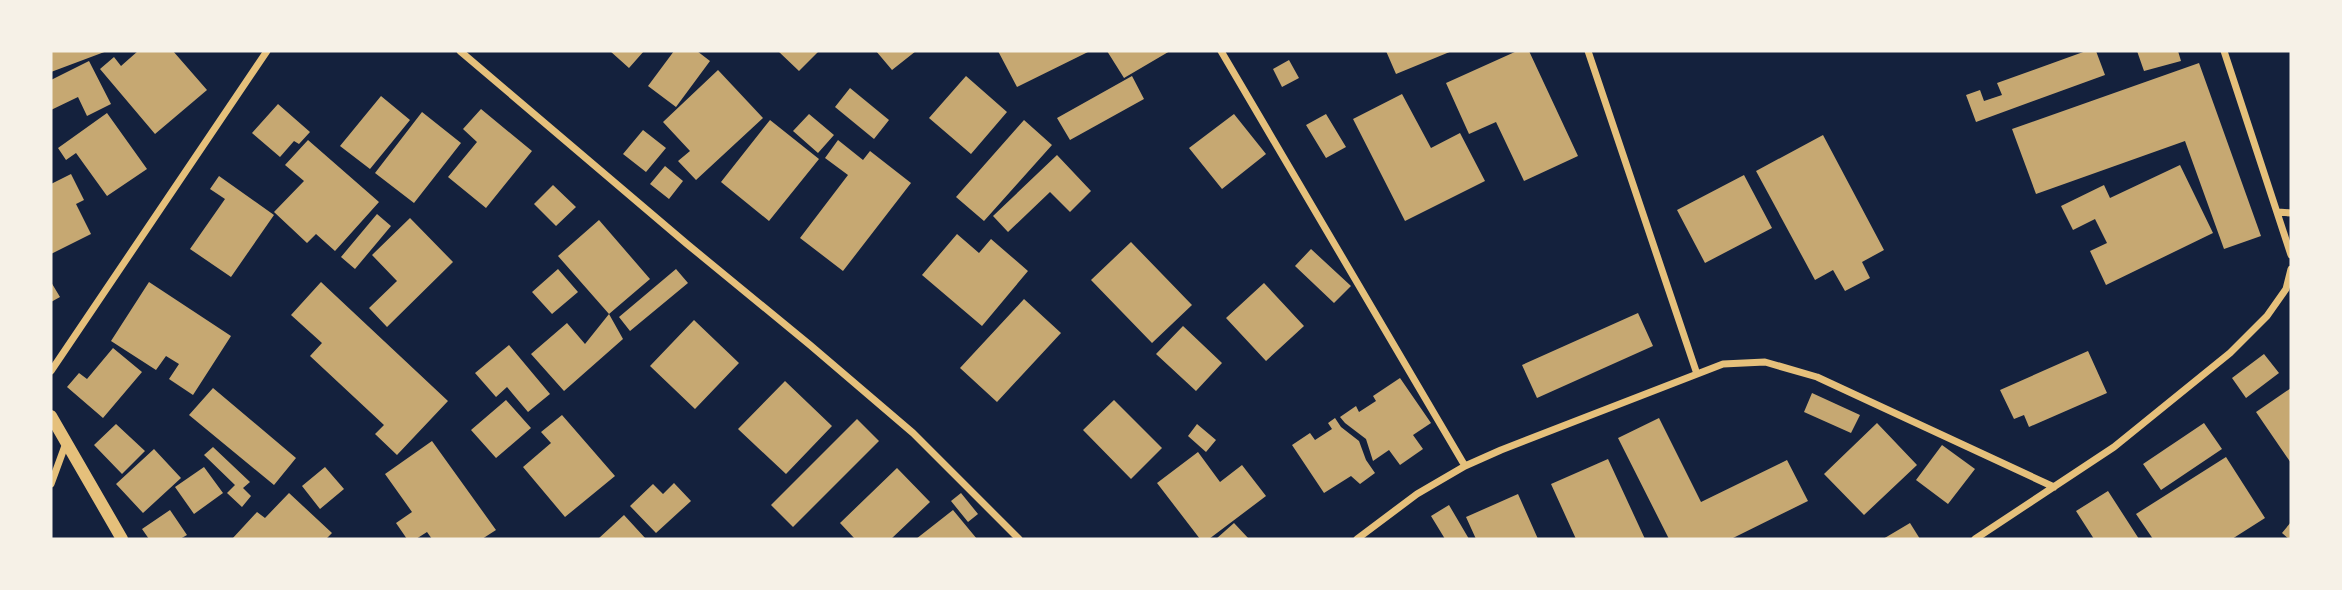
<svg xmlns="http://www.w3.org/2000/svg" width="2342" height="590" font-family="Karla,sans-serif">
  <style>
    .building { fill: #c6a872 }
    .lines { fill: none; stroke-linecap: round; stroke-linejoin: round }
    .minor { stroke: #e5c07b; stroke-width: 7 }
    .tertiary { stroke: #e5c07b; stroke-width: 12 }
  </style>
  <rect width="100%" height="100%" fill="#14213d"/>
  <path class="building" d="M51,51H107L51,72Z
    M138,51H173L207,90L155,134L100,69L114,57L121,66Z
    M610,51H644L629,68Z
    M674,51H697L710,61L676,107L648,86Z
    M778,51H819L799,71Z
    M876,51H916L892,70Z
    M998,51H1090L1017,87Z
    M1107,51H1170L1124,78Z
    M1386,51H1452L1396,74Z
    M1517,51H1529L1578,156L1524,181L1496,122L1469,134L1446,83Z
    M2086,51H2096L2105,75L1976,122L1966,95L1980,90L1984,101L2002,95L1997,83Z
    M2137,51H2178L2181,61L2144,71Z
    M1289,60L1299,78L1282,87L1273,69Z
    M89,61L111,104L87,116L78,97L51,110V80Z
    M2199,63L2261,236L2224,249L2185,141L2036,194L2012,129Z
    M718,70L763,118L696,180L678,161L690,151L663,122Z
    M966,76L1007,112L971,154L929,118Z
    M1132,76L1144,99L1070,140L1057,118Z
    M850,88L889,120L874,139L835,107Z
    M1402,94L1431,148L1460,133L1485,181L1405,221L1353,119Z
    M381,96L410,120L370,169L340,146Z
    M278,104L310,132L299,144L294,141L280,157L252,133Z
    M481,109L532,151L486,208L448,177L477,142L463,129Z
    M422,112L461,143L414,203L375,173Z
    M107,113L147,169L107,196L76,153L66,160L58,148Z
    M809,114L834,135L818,153L793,131Z
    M1234,114L1266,154L1222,189L1189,148Z
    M1326,114L1346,147L1326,158L1306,125Z
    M770,120L819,159L769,221L721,182Z
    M1024,120L1052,145L984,221L956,197Z
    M643,130L666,148L646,172L623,154Z
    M1823,135L1884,250L1862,262L1870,278L1845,291L1833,270L1815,280L1756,171Z
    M308,140L379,202L335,251L316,234L307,243L274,212L304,181L285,165Z
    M838,140L863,160L870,151L911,183L843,271L800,238L848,175L825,158Z
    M1057,155L1091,191L1070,212L1050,192L1008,232L993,216Z
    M2180,165L2213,233L2106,285L2090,251L2107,243L2095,219L2073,230L2061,206L2104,185L2110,198Z
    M665,166L683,181L669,199L650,184Z
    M71,174L84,200L76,204L91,234L51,254V184Z
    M1744,175L1772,228L1705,263L1677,210Z
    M219,176L274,215L231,277L190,249L225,199L210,189Z
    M553,185L576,207L556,226L534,204Z
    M377,214L391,226L355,269L341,257Z
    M410,218L453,262L387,327L369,308L397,281L372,255Z
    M599,220L650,279L609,314L558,256Z
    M957,234L979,253L991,239L1028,271L982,326L922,275Z
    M1131,242L1192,305L1152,343L1091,280Z
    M1311,249L1351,286L1334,303L1295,266Z
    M558,269L578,292L552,314L532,292Z
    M676,269L688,283L630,331L619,317Z
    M51,282L60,297L51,302Z
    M149,282L231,336L193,395L169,379L179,364L166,356L156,370L111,341Z
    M321,282L448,401L397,455L375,434L384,425L310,356L322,343L291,315Z
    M1264,283L1304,326L1266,361L1226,318Z
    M1024,299L1061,333L997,402L960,368Z
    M1638,313L1653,346L1537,398L1522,365Z
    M609,314L623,339L564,391L531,354L567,323L585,344Z
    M694,320L739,363L695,409L650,366Z
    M1183,326L1222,363L1196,391L1156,354Z
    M509,345L550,394L528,412L507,387L496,397L475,373Z
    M113,348L142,372L103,418L67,387L79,373L87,379Z
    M2088,351L2107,393L2029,427L2024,415L2014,419L2000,390Z
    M2264,354L2279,373L2246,398L2232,378Z
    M1400,378L1431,423L1413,435L1423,449L1400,465L1389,450L1373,461L1366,439L1345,423L1340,417L1356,406L1359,412L1376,401L1373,396Z
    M785,381L832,426L786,474L738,429Z
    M213,388L296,458L274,485L189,415Z
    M2291,388V463L2256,412Z
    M1812,393L1860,415L1851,433L1804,412Z
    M506,400L531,428L496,458L471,430Z
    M1114,400L1162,448L1131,479L1083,430Z
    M562,415L615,476L565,517L523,467L551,443L541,432Z
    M1335,418L1341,427L1359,441L1366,460L1375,473L1360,484L1351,476L1324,493L1292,445L1310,433L1315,440L1332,429L1328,423Z
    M1659,418L1701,502L1787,460L1808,501L1731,539H1669L1618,438Z
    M857,419L879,441L793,527L771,505Z
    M1877,423L1917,465L1864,515L1824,474Z
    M2204,423L2222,449L2161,490L2143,464Z
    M116,424L145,451L122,474L94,445Z
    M1197,424L1216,440L1206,452L1188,436Z
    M432,441L496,530L482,539H432L427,532L416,539H407L396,523L412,512L385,474Z
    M1942,445L1975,469L1948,504L1916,480Z
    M213,447L250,482L243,488L251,496L242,507L227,493L235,485L204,455Z
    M154,449L181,478L143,513L116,484Z
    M1198,452L1220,482L1242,465L1266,496L1209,539H1200L1157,483Z
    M2226,457L2265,518L2232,539H2153L2136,514Z
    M1608,459L1645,539H1576L1551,484Z
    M204,467L223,493L194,514L175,487Z
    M325,467L344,489L320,509L302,486Z
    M897,468L930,502L891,539H855L840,523Z
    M674,483L691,501L656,533L630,506L653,484L663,494Z
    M2108,491L2139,539H2094L2076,511Z
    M289,493L332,533L326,539H232L257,512L265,518Z
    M961,493L978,514L968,522L951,501Z
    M1518,494L1538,539H1476L1466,517Z
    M1449,505L1469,539H1445L1431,516Z
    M170,510L187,535L180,539H149L142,529Z
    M953,510L977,539H916Z
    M624,515L646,539H598Z
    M2291,522V539H2289L2282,533Z
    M1234,523L1249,539H1216Z
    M1910,523L1920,539H1883Z"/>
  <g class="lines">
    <path class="minor" d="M460,51L687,244L810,345L913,433L1019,539
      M1221,51L1465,466
      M1588,51L1697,374
      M2224,51L2291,255
      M2278,212L2291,213
      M51,371L267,51
      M51,484L66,443
      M1357,539L1417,494L1465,466L1501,450L1723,364L1765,362L1817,377L2054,487
      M1975,539L2114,447L2230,353L2267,316L2286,289L2291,269"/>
    <path class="tertiary" d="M51,416L122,539"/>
  </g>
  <rect width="2342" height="590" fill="none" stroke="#f6f1e7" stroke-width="105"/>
</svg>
